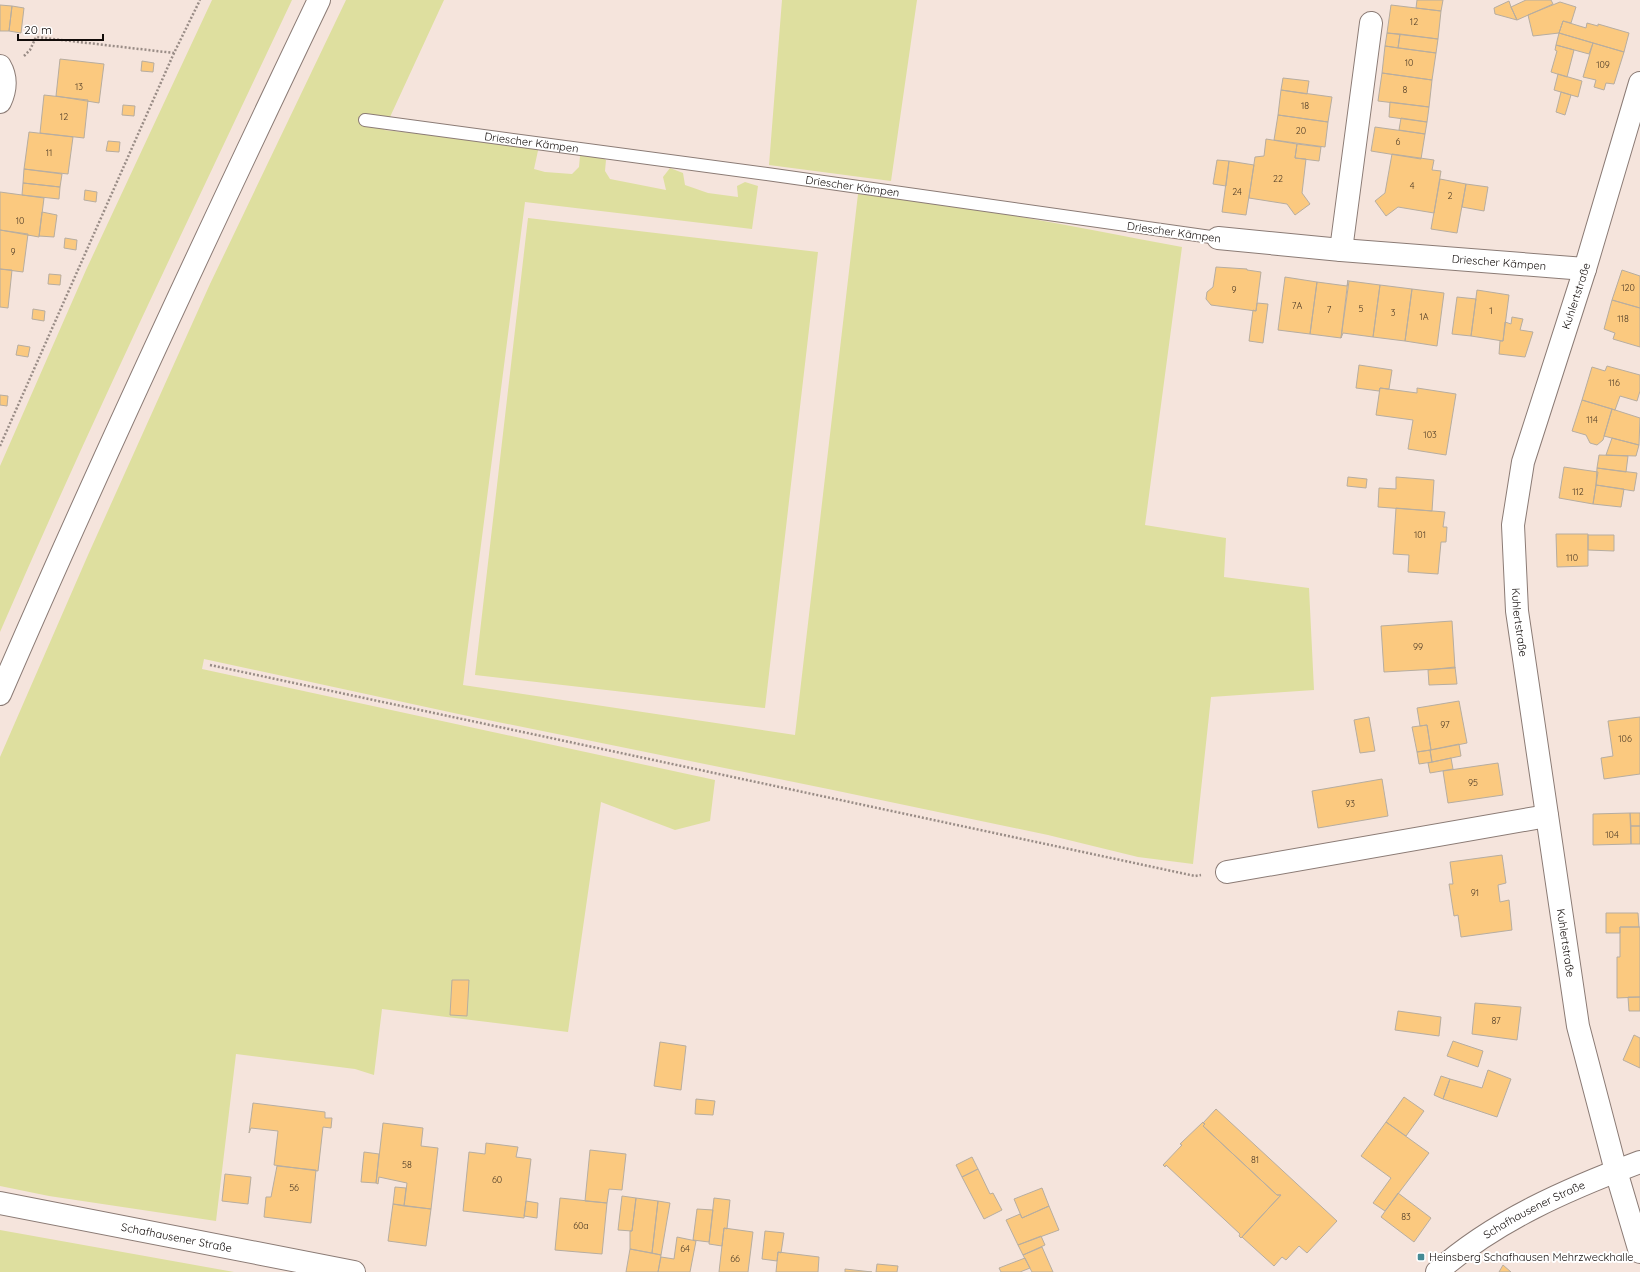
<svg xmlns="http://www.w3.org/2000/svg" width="1640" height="1272" font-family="Quicksand,sans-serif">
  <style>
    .green { fill: #dedf9f }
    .building { fill: #fbc97f; stroke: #b7ada0 }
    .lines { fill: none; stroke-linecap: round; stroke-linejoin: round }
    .lane-casing { stroke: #8b7b75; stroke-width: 14 }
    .street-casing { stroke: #8b7b75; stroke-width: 24 }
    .primary-casing { stroke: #8b7b75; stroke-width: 24 }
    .path { stroke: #998c86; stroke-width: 2.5; stroke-dasharray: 2 2; stroke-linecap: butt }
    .lane { stroke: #fff; stroke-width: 12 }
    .street { stroke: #fff; stroke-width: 22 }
    .primary { stroke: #fff; stroke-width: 22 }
    .poi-dot { fill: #458b95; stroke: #fff; stroke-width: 1.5 }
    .labels { text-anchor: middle; stroke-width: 4; stroke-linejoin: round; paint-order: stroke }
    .number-label { font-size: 9px; fill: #4c3a26 }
    .street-label { font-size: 11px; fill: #110b09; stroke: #fff }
    .poi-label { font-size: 11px; fill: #110b09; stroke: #fff; text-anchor: start }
  </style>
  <rect width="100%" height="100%" fill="#f5e4dc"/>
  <path class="green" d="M212,0H292C193,210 92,419 0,632V466L86,270Z
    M346,0H444L384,130L539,146L534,169L545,172L572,174L579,167L580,156L597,154L606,160L605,171L610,179L666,190L663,177L670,168L683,173L685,185L708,193L738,197L737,186L745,182L758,186L752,229L525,202L463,685L795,735L858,194C967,204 1074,227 1182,247L1145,525L1226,538L1224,577L1309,588L1314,690L1211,697L1193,864L1138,857L1048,835L833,790L463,715L204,659L202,669L715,780L710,821L675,830L601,802L568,1032L382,1009L374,1075L355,1069L236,1054L216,1221L49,1196L0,1186V757L88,555L210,284Z
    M782,0H917L891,181L769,165Z
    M528,218L818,252L765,708L475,675Z
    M0,1230L234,1272H0Z"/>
  <path class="building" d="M1417,0H1443L1441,11L1416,8Z
    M1526,0H1551L1553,4L1517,20L1511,7Z
    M1509,1L1511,7L1517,20L1495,14L1494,8Z
    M1560,2L1576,7L1571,23L1563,21L1559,33L1533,36L1528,15Z
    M0,5L12,6L9,31H0Z
    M1391,5L1441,11L1438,39L1387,33Z
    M12,6L24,8L21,33L9,31Z
    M1563,21L1586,28L1587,23L1598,26V24L1629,33L1624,52L1559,33Z
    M1387,33L1400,34L1398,48L1385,46Z
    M1559,33L1593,43L1589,54L1556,45Z
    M1400,34L1438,39L1436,53L1398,48Z
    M1593,43L1624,52L1614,84L1606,83L1604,90L1594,87L1596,80L1583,77Z
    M1556,45L1574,50L1567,77L1551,72L1557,51L1555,50Z
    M1385,46L1436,53L1432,80L1382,73Z
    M60,59L104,64L99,103L56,96Z
    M142,61L154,63L153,72L141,71Z
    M1382,73L1432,80L1429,107L1378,101Z
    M1558,74L1582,81L1578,97L1554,90Z
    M1283,78L1309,81L1307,94L1281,90Z
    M1281,90L1332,97L1328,122L1278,115Z
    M1561,92L1571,95L1565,115L1556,112Z
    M44,95L88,100L84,138L40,133Z
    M1390,102L1429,107L1427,122L1389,117Z
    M123,105L135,106L134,116L122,115Z
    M1278,115L1328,122L1325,147L1274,140Z
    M1401,118L1427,122L1425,134L1399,130Z
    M1375,127L1425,134L1421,159L1371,151Z
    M29,132L73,137L68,174L24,169Z
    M1266,139L1297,144L1295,158L1306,159L1302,193L1310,204L1295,215L1287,204L1249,198L1255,157L1264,156Z
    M108,141L120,142L119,152L106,151Z
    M1297,144L1321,147L1319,161L1295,158Z
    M1392,154L1434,160L1432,170L1441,171L1434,213L1398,207L1386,216L1375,201L1385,193Z
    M1217,160L1229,161L1226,186L1213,184Z
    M1229,161L1254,165L1246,215L1222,212Z
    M24,169L62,174L60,187L23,183Z
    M1440,179L1466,184L1457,233L1431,229Z
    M23,183L60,187L59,199L22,195Z
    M1466,184L1488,187L1484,211L1462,207Z
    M85,190L97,192L96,202L84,200Z
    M0,192L44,198L39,237L0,230Z
    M42,212L57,215L54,237L39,236Z
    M0,230L28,234L23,272L0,269Z
    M65,238L77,240L76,250L64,248Z
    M1216,267L1247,269V270L1261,272L1256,311L1211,305L1206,299L1207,292L1213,287Z
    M0,269L12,270L8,308L0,307Z
    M1622,270L1640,276V308L1612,300Z
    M49,274L61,275L60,285L48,284Z
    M1285,277L1317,282L1310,334L1278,330Z
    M1348,280L1341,338L1310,334L1317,282L1347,286Z
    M1349,281L1380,285L1373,337L1343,333L1341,338Z
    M1380,285L1412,289L1405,341L1373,337Z
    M1412,289L1444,293L1437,346L1405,341Z
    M1477,290L1509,295L1503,341L1471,336Z
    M1457,297L1476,299L1471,336L1452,334Z
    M1612,300L1640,308V347L1613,339L1615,333L1604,329Z
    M1257,303L1268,304L1263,343L1249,341L1253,310L1256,311Z
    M33,309L45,311L44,321L32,319Z
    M1512,317L1523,319L1520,330L1533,332L1525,357L1499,354L1500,341H1503L1505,322L1511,324Z
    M18,345L30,347L28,357L16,355Z
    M1359,365L1392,370L1389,389L1380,388L1379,391L1356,388Z
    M1607,366L1640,375V391L1637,401L1620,396L1615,410L1582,400L1592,367L1605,371Z
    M1380,388L1417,393V388L1456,394L1446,455L1408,449L1413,420L1376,415Z
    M0,395L8,396L7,406L0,405Z
    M1582,400L1612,409L1603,440L1597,445L1590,443L1586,435L1572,431Z
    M1612,409L1640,418L1639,445L1604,436Z
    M1612,438L1639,445L1636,456L1606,455Z
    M1599,455L1628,456L1626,472L1597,468Z
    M1564,467L1598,472L1593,504L1559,498Z
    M1597,468L1637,473L1634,491L1596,485Z
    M1348,477L1367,479L1366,488L1347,486Z
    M1396,477L1434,480L1432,511L1378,507L1379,488L1396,489Z
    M1596,485L1624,489L1621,507L1593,504Z
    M1396,508L1445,512L1443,527H1447L1446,542H1441L1438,574L1408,572L1409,555L1393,554Z
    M1556,534H1588V566L1557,567Z
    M1588,535H1614V551L1588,550Z
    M1452,621L1455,668L1384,672L1381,626Z
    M1455,667L1457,684L1429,685L1428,670Z
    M1459,701L1467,743L1431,750L1427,725L1420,726L1417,708Z
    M1369,717L1375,751L1360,753L1354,720Z
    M1640,717V774L1604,779L1601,758L1613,756L1608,721Z
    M1427,725L1431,750L1417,752L1412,727Z
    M1459,744L1461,756L1432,762L1430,750Z
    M1430,750L1432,762L1419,764L1417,752Z
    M1451,758L1453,769L1430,773L1428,763Z
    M1498,763L1503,795L1448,803L1443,771Z
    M1382,779L1388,816L1318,828L1312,791Z
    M1630,813L1631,844L1593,845V814Z
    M1630,813H1640V826H1631Z
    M1631,826H1640V844H1631Z
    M1502,855L1506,883L1498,885L1500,902L1509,900L1512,930L1461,937L1458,915L1454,916L1449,884H1453L1450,862Z
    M1606,913H1638L1639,927H1620V933H1606Z
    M1620,927H1640V997L1617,998V957H1620Z
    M452,980H469L467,1016L450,1015Z
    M1628,997H1640V1011H1629Z
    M1475,1003L1521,1007L1517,1040L1472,1034Z
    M1398,1011L1441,1017L1439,1036L1395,1030Z
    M1634,1035L1640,1038V1068L1623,1060Z
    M1453,1041L1483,1051L1478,1067L1447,1056Z
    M660,1042L686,1046L681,1090L654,1086Z
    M1488,1070L1511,1079L1497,1117L1443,1099L1450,1079L1482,1088Z
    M1441,1076L1450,1079L1443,1099L1434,1095Z
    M1404,1097L1424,1111L1406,1136L1386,1122Z
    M696,1099L715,1101L713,1115L695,1114Z
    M253,1103L325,1112V1118H332L331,1128L323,1127L318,1171L274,1165L278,1131L251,1128L249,1133Z
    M1216,1109L1337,1221L1307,1253L1299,1246L1286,1260L1282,1257L1274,1266L1242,1237L1281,1195H1277L1203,1126L1205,1124L1203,1123Z
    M1203,1122L1205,1124L1203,1126L1277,1195H1281L1241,1238L1239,1236L1240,1234L1166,1165L1165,1167L1163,1165L1182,1145L1180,1144Z
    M1386,1122L1429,1153L1385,1211L1373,1203L1391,1178L1361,1156Z
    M383,1123L423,1128L421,1146L438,1148L431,1209L404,1206L407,1183L379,1177L378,1184L376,1183Z
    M486,1143L518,1147L516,1157L531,1159L524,1218L463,1211L469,1152L485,1154Z
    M590,1150L626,1154L622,1190L609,1189L607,1203L585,1201Z
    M364,1152L379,1154L376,1183L361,1182Z
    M972,1157L978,1169L962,1177L956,1165Z
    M277,1166L316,1170L311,1223L264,1217L266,1197H271Z
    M978,1169L990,1194L993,1193L1002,1210L984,1219L962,1177Z
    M225,1174L251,1177L248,1204L222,1201Z
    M395,1187L406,1188L404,1206L393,1204Z
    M1042,1188L1049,1206L1022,1218L1014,1199Z
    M1398,1193L1431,1218L1414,1242L1381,1217Z
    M622,1196L636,1198L632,1231L618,1230Z
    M560,1198L607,1203L602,1254L555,1250Z
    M636,1198L658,1201L652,1253L630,1249V1231H632Z
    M714,1198L730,1200L727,1229L724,1228L722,1246L709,1244Z
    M526,1201L538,1203L537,1218L524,1216Z
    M658,1201L670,1203L661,1255L652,1253Z
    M393,1204L431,1209L426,1246L388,1241Z
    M1049,1206L1059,1230L1018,1245L1006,1220L1020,1214L1022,1218Z
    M697,1209L713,1210L709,1242L693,1240Z
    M724,1228L753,1232L748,1272H719Z
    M765,1231L784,1233L781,1253L778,1252L777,1261L762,1259Z
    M1041,1236L1045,1245L1023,1255L1018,1245Z
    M677,1237L696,1241L690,1272H658L661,1257L674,1259Z
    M1042,1247L1053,1272H1032L1023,1255Z
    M630,1249L661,1255L658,1272H626Z
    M778,1252L819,1257L818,1272H776Z
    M1025,1258L1030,1268L1020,1272H1001L999,1268Z
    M877,1264L898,1266L897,1272H876Z
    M1503,1265L1511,1272H1499Z
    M845,1269L872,1272H845Z"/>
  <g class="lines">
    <defs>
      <g id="lane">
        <path id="s1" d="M365,120L767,174L1218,238"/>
      </g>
      <g id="street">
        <path d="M0,66C7,78 6,89 0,102"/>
        <path id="s2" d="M1640,83L1585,269L1523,462L1513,525L1517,611L1578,1026L1616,1171L1640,1252"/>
        <path id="s3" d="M1218,238L1341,250L1585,269"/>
        <path d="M1341,250L1371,23"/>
        <path d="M1227,872L1547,816"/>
        <path id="s4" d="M0,1203L354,1272"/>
        <path id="s5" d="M1437,1272C1494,1221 1568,1189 1640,1162"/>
      </g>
      <path id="primary" d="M0,694C101,460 209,230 319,0"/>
    </defs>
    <use href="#lane" class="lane-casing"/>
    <use href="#street" class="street-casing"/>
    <use href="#primary" class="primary-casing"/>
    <path class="path" d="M24,56L30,50L36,37L174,53
      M0,446L174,53L200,0
      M210,665L1195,876L1201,875"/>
    <use href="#lane" class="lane"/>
    <use href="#street" class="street"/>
    <use href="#primary" class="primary"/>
  </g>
  <rect class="poi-dot" x="1417" y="1253" width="8" height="8" rx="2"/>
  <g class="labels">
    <g class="number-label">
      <text x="1414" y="25">12</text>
      <text x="1409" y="66">10</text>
      <text x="1603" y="68">109</text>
      <text x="79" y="90">13</text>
      <text x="1405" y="93">8</text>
      <text x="1305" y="109">18</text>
      <text x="64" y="120">12</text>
      <text x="1301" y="134">20</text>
      <text x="1398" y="145">6</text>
      <text x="49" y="156">11</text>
      <text x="1278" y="182">22</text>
      <text x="1412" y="189">4</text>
      <text x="1237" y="195">24</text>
      <text x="1450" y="199">2</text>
      <text x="20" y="224">10</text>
      <text x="13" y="255">9</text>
      <text x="1628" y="291">120</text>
      <text x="1234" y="293">9</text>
      <text x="1297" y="309">7A</text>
      <text x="1361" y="312">5</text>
      <text x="1329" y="313">7</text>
      <text x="1491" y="314">1</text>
      <text x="1393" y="316">3</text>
      <text x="1424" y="320">1A</text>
      <text x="1623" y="322">118</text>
      <text x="1614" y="386">116</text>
      <text x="1592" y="423">114</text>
      <text x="1430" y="438">103</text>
      <text x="1578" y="495">112</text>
      <text x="1420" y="538">101</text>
      <text x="1572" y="561">110</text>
      <text x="1418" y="650">99</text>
      <text x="1445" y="728">97</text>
      <text x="1625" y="742">106</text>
      <text x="1473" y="786">95</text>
      <text x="1350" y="807">93</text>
      <text x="1612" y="838">104</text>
      <text x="1475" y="896">91</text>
      <text x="1496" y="1024">87</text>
      <text x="1255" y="1163">81</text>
      <text x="407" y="1168">58</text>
      <text x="497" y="1183">60</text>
      <text x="294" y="1191">56</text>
      <text x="1406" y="1220">83</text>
      <text x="581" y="1229">60a</text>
      <text x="685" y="1252">64</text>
      <text x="735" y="1262">66</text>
    </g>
    <g class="street-label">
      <text dy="4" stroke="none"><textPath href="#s1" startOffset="168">Driescher Kämpen</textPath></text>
      <text dy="4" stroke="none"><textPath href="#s1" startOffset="492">Driescher Kämpen</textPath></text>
      <text transform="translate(1174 232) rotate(8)" y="4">Driescher Kämpen</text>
      <text dy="4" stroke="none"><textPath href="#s3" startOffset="282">Driescher Kämpen</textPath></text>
      <text transform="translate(1576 296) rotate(-72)" y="4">Kuhlertstraße</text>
      <text dy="4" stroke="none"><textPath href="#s2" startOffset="558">Kuhlertstraße</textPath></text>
      <text dy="4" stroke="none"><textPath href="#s2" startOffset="882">Kuhlertstraße</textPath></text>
      <text dy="4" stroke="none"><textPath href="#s5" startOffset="116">Schafhausener Straße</textPath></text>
      <text dy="4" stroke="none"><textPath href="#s4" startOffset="180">Schafhausener Straße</textPath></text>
    </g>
    <g class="poi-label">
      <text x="1429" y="1261">Heinsberg Schafhausen Mehrzweckhalle</text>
    </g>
  </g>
  <path d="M18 34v6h85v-6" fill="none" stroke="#110b09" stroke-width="2"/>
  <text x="24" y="34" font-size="12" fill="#110b09" stroke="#ffffff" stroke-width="3" paint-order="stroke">20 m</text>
</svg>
